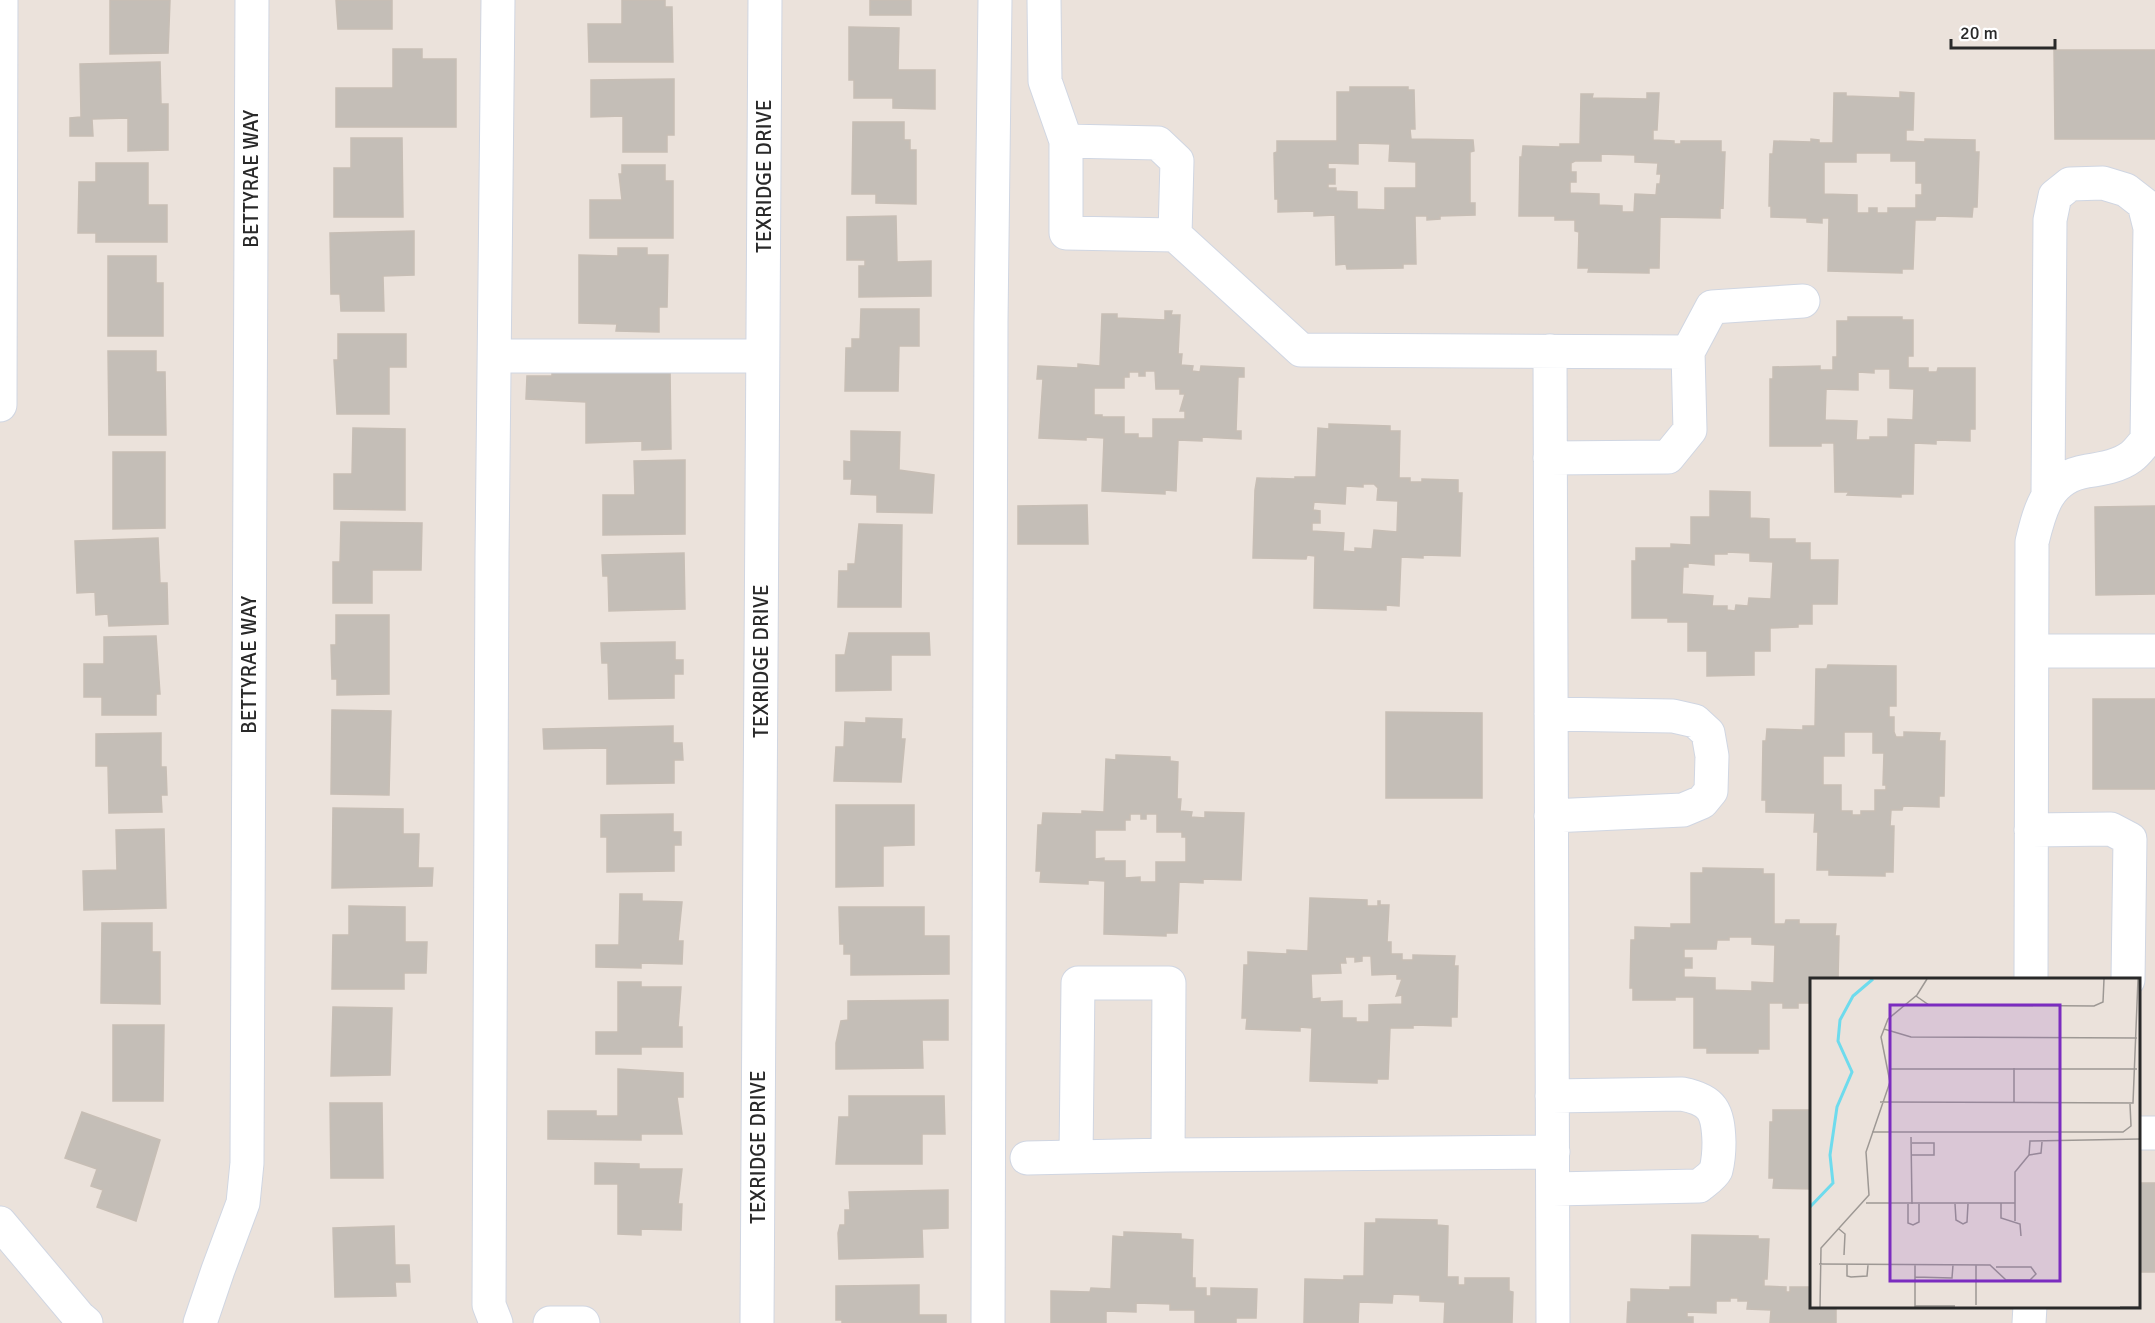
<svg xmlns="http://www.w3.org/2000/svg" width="2155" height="1323" font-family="Signika,sans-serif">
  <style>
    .building { fill: #c4beb7; stroke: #c7beb5; stroke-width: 1.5; fill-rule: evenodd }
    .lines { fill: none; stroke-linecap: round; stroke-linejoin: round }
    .minor-casing { stroke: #d0d6e2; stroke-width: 35 }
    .minor { stroke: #fff; stroke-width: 33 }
    .labels { text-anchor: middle; stroke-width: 4.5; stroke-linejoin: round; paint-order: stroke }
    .street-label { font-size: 21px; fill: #292929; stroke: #fff }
    .inset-river { fill: none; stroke: #6edbed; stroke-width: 3 }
    .inset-road { fill: none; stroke: #9d9894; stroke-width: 1.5 }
    .view { fill: #7b2cbf; fill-opacity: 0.15; stroke: #7b2cbf; stroke-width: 3 }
    .inset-edge { fill: none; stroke: #292929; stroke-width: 3 }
  </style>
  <rect width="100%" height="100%" fill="#ebe2db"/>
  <path class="building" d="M110,0H170L168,53L110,54Z
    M336,0H392V29H338Z
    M622,0H665V7H672L673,62H589L588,24H622Z
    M870,0H911V15H870Z
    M849,27L899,28L898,70H935V109L893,108V98H854V80H849Z
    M393,49H422V59H456V127H336V88H393Z
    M2054,50H2155V139H2055Z
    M160,62L161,104H168V150L128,151V118L92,119L93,136H70V118L81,117L80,64Z
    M674,79V135H667V152H623V116L591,117V80Z
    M1350,87H1408V90H1414L1415,129H1410L1411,139L1473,140L1474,151L1470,152V203H1475V215L1440,216V219L1427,220V216H1415L1416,264H1403V268L1347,269L1346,264L1336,265L1335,215L1314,216V211L1278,212V199H1275L1274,153L1277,152V141H1337V92H1350ZM1358,143L1390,144L1389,161L1416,162V188H1385V210L1357,209V192L1336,191V188H1328V184H1335V169H1328V163L1358,164Z
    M1900,92L1914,93L1913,130H1906V141L1925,142V139L1975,140V152H1979L1977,207H1973L1972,217L1936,216L1935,220H1915L1913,269H1902V273L1828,271L1829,218H1822V223L1807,222V218L1771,217V206H1769L1770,154H1773L1774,141L1811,142V139L1819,140V143H1833L1834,93H1846V96L1900,98ZM1856,153H1891V161H1916V183H1922V195H1916V208H1888V213H1877V208H1869V213H1857V195L1824,194V162H1856Z
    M1647,93H1659L1657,130H1653V140L1674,141V144H1681V141H1721V152H1725L1723,208L1720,207V218L1660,217L1659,268H1649V273L1588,272L1589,268H1578L1579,232L1575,231V220H1555V216H1519L1520,157H1522L1523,146L1560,147V144H1580L1581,94H1593L1592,98L1647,99ZM1601,154L1635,155V162L1658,163L1657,174H1661L1660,184H1657L1656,195L1635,194L1634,212H1622V206L1599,205V194L1570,193V182H1576V172H1571V163L1575,161H1601Z
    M853,122H904V140H910V150H916V204L876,203V194H852Z
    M351,138H402L403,217H334V168H351Z
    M96,163H148V205H167V242H96V233H78L79,182H96Z
    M622,165H665V181H673V238H590V200H622L619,174H622Z
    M896,216L897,262L931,261V296L859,297V266H865V260H847V217Z
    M414,231V275L383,276L384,311H341L340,294H331L330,233Z
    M618,248H647V255H668L667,307H659V332L616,331L617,324L579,323V255L618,256Z
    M108,256H156V283H163V336H108Z
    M861,309H919V346H899L898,391H845L846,348H852V339H860Z
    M1165,311H1172L1171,315H1180L1178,354H1182L1181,365L1193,366L1192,371L1200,372L1201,366L1244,368V377H1238L1236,431H1241V439L1202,437V441L1178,440L1176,491L1165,490V494L1102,491L1104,438L1086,437V440L1039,438L1043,379H1037L1038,366L1078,368V364L1100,366L1102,314H1117V318L1165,320ZM1145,371H1155L1156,389H1180V394H1185L1180,411H1185V419H1153V438H1138V434H1124V417H1102V415H1094V388H1124V377H1129V372H1139V376H1145Z
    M1848,317H1902V320H1913V356H1908V368H1928V372H1937L1938,368H1975V429H1970V441L1936,440V444L1914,443L1913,494H1901V497L1847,495L1849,492H1835L1834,443H1821V446H1770V379H1773V367L1820,366V370H1833V357H1837V321H1848ZM1874,369H1890V388L1914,389L1913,420L1888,419V437H1870V440H1856L1857,421L1825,420L1826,389L1858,390V372L1874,373Z
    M338,334H406V367H389V414H337L334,360H338Z
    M108,351H156V372H165L166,435H109Z
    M552,367H670L671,449L642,450V441L586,443V402L526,399L527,376H552Z
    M1329,424L1390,426V431H1400L1399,478H1410V482H1422V479L1458,480V493H1462L1460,556L1423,555V558L1401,557L1399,606L1386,605V610L1314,608L1315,556L1307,555L1306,559L1253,558L1255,490L1257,478L1295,479V477H1316L1318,428L1329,429ZM1363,484H1374L1378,488L1377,500L1398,501L1397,532L1374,530L1372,549L1355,548V552L1343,551L1344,533L1312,531V523H1320V511L1313,510L1314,502L1345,504L1346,486L1363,487Z
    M353,428L405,429V510L334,509V474H352Z
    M851,431L900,432L899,470L934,475L932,513L877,512V495L851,494L852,479H844V461L851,462Z
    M113,452H165V528L113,529Z
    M685,460V534L603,535V495H635L634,461Z
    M1710,491L1750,492V518L1769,519V539H1795V543H1810V560H1838L1837,604H1812V624H1798V627L1770,628V651H1754V675L1707,676V651H1688V622H1668V618H1632V561H1636V548H1671V544L1691,545V517H1710ZM1727,552L1750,553V561L1773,562L1771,599L1749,598L1748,606L1736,605L1735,611L1727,610V606H1712L1713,596L1682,594L1683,567H1688V563L1714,565V554H1727Z
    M1087,505L1088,544H1018V506Z
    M2155,506V594L2096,595L2095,507Z
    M341,522L422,523L421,570H372V603H333V562H340Z
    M859,524L902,525L901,607H838L839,571H848V564H855Z
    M158,538L160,583H167L168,624L109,626L108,614L96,615L95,592L77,593L75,541Z
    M684,553L685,609L609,611L608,576H603L602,555Z
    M336,615H389V694L337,695V679H332L331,645H336Z
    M849,633H929L930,655H891V690L836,691V655H845Z
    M156,636L160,694H156V715H102V697H84V664H104V637Z
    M675,642V660H683V674H674V698L609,699L608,663H602L601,643Z
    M1828,665L1896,666V706H1889V717H1894V732L1896,737H1904V732L1940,733L1939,741H1945L1944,796H1939V807L1903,806L1902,810H1891L1890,826H1894L1893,872H1885V876L1829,875V870H1817L1818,832H1814L1815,813L1766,812V800H1762L1763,741H1766L1767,729L1803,730V726H1815L1816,669H1827ZM1844,732H1873V753H1884L1883,785H1886V790H1875V811H1861V815H1852V811H1841V785H1823V756H1844Z
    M2093,699H2155V789H2093Z
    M332,710L391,711L389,795L331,794Z
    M1386,712L1482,713V798H1386Z
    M866,718L902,719L901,739H905L901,782L834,781L836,747H844L845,722L866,723Z
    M673,726V743H682L683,760H674V783L607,784V748L544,749L543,729Z
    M161,733V767H166L167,795H161L162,812L109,813L108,766H96V734Z
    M1116,755L1170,757V761L1178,762L1177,799H1181L1180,811L1192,812L1191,817L1205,818V812L1244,813L1241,880L1203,879V883L1179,882L1177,933H1166V936L1104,934L1105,881L1088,880V884L1040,882L1041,871H1036L1038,825H1042L1043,813L1082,814V811L1104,812L1106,759L1116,760ZM1130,814H1141V819H1146V814H1157V832H1182V837H1186V862H1156V882H1140V877L1125,878V861H1104V858L1095,859V830H1125V820H1130Z
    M836,805H914V845L883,846V886L836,887Z
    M333,808L403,809V834H419L418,868H433L432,886L332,888Z
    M673,814V832H681V845H674V871L607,872V837H601V815Z
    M164,829L166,908L84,910L83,871L117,870L116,830Z
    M1703,868L1763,869V874H1774V924H1785L1786,920H1799V924H1836L1835,936H1839L1838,980H1812V1003H1798V1008H1783V1003H1769V1049H1758V1053H1707V1048H1694V997H1675V1000H1633V988H1630L1631,940H1635V927L1671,928V924H1691V873H1703ZM1729,937H1752V944L1775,945L1774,983L1752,982V991L1715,990V978L1684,977V968H1692V958H1684V949H1716L1717,940H1729Z
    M620,894H642V901L682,902L678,941H683L682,964L641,963V968L596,967V945H619Z
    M1310,898L1367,900V906H1378V901H1380V905H1389L1387,942H1391V954H1402V960H1413V955L1455,956L1454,966H1458L1457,1017H1451V1026L1413,1025V1028H1390L1388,1079H1377V1083L1310,1081L1312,1028L1300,1027V1031L1246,1029L1247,1018H1242L1244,965H1248V952L1287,954V950L1308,951ZM1362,956H1371L1372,975L1397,974V979H1402L1396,996L1402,995V1004L1369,1005V1022H1356V1018H1342V1001L1320,1002V998L1312,999L1311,974L1341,973L1340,963H1346L1345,957H1355V962L1362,961Z
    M349,906L405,907V942H427L426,973H404V989H332L333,935H349Z
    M839,907H924V936H949V974L851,975V954H844V944H840Z
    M102,923H152V952H160V1004L101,1003Z
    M618,982H641V987H681L678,1027H682V1047H641V1054H596V1032H618Z
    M948,1000V1040H922L923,1068L836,1069V1043L841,1021L848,1020V1001Z
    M333,1007L392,1008L390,1075L331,1076Z
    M113,1025H164L163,1101H113Z
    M618,1069L683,1073V1097H677L682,1134H641V1140L548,1139V1111H596V1116H618Z
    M849,1096H944L945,1134H922V1164H836L839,1117H849Z
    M330,1103H382L383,1178H331Z
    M1773,1110H1812V1189L1773,1188L1774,1178H1769L1770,1122H1773Z
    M82,1112L160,1140L136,1221L97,1207L103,1190L91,1186L97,1169L65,1158Z
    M595,1163L639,1164V1169H682L678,1204H682L681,1230L641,1229V1235L618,1234V1184H595Z
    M2138,1183H2155V1272H2138Z
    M948,1190V1228L922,1229L923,1257L839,1259L838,1233L840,1225H845V1210H850L849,1192Z
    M1376,1219L1437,1220V1225L1448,1226L1447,1277H1458V1285H1465V1278H1509V1291L1513,1292L1512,1323H1444L1445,1302L1420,1301V1295L1393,1294L1392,1303L1359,1302L1358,1323H1304L1305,1279L1344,1280V1276H1364L1365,1223H1376Z
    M394,1226L395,1265H409L410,1282H395L396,1296L335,1297L333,1228Z
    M1124,1232L1181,1234V1239L1193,1240L1192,1278H1195V1288H1206V1296H1211V1288L1257,1289L1256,1318H1236V1323H1195V1310H1170V1304L1136,1303V1312L1106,1311V1323H1051V1291L1090,1292L1091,1288L1111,1289L1113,1236L1124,1237Z
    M1692,1235L1758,1236V1239H1769L1767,1279H1764V1286L1786,1287V1292H1790V1287H1812V1306H1836V1323H1770L1771,1310L1747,1309L1748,1301H1738V1298H1730V1301H1716V1313L1687,1312V1317H1693V1323H1627L1628,1302H1631V1289L1670,1290V1287H1691Z
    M919,1285V1315H946V1323H842V1320H836V1286Z"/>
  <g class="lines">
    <defs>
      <path id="minor" d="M1044,0L1045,81L1066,141V233L1175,235
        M1066,141L1158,143L1177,161L1175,235L1301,350L1688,352
        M1550,351L1553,1323
        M495,356H762
        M0,405L1,0
        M1550,458L1668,457L1690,430L1688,352L1712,307L1803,301
        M2032,651H2155
        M1551,714L1673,716L1695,721L1708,733L1712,756L1711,791L1702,802L1683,810L1551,816
        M2031,830L2111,829L2130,839L2128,980
        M2031,980L2032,542C2040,509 2048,477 2087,471C2102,469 2119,466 2131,457C2137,453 2142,445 2147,440L2150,228L2144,204L2126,190L2103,183L2070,184L2055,196L2050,220L2048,494
        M1552,1096L1682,1094C1713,1100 1718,1111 1719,1142C1719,1150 1718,1162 1716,1170C1713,1176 1704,1182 1699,1186L1553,1189
        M2138,1133H2155
        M1076,1157L1078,983H1169L1168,1155
        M1027,1158L1168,1155L1553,1152
        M0,1223L79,1317L86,1323
        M200,1323L218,1270L243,1203L247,1163L252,0
        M496,1323L489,1305L492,556L498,0
        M550,1323H583
        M757,1323L765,0
        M988,1323L991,322L995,0
        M2029,1323L2030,1306"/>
    </defs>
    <use href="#minor" class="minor-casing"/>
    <use href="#minor" class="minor"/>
  </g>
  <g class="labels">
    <g class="street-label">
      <text transform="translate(764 176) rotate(-90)" y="7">TEXRIDGE DRIVE</text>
      <text transform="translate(251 179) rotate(-90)" y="7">BETTYRAE WAY</text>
      <text transform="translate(761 661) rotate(-90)" y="7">TEXRIDGE DRIVE</text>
      <text transform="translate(249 665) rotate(-90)" y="7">BETTYRAE WAY</text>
      <text transform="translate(758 1147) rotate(-90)" y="7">TEXRIDGE DRIVE</text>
    </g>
  </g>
  <g transform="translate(1810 978)">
    <rect width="330" height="330" fill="#ebe2db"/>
    <path class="inset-river" d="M0,229L23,205L20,177L27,129L42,94L28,63L30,42L43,18L63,1"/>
    <path class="inset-road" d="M106,18L119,27L284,28L293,24L294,1M74,51L101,59L327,60M204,90V125M79,91H327M70,124L323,125L328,1M62,154H313L321,148L320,126M101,159L102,226M102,165H124V177H102M219,177L220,163L330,161M56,225H205M191,225V240L210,246L211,258M98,226V245L103,247L109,244V226M145,226L146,242L153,246L157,244L158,226M205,243V194L219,177L231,175L232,164M29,251L35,256L34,277M9,286L180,287L196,302H220L226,296L221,289H186M37,287V298L41,299L57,298L58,287M166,287V327M105,299L142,300L143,287M105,328H145M10,329L11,270L59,217L56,174L80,104L71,59L78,41L107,17L117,1M105,329V287M310,329H330"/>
    <path class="view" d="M80,27H250V303H80Z"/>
    <rect width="330" height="330" class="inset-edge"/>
  </g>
  <path d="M1951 39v9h104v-9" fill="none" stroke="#292929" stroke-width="3"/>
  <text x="1960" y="39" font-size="18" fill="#292929" stroke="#ffffff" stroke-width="4.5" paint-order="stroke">20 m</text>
</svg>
